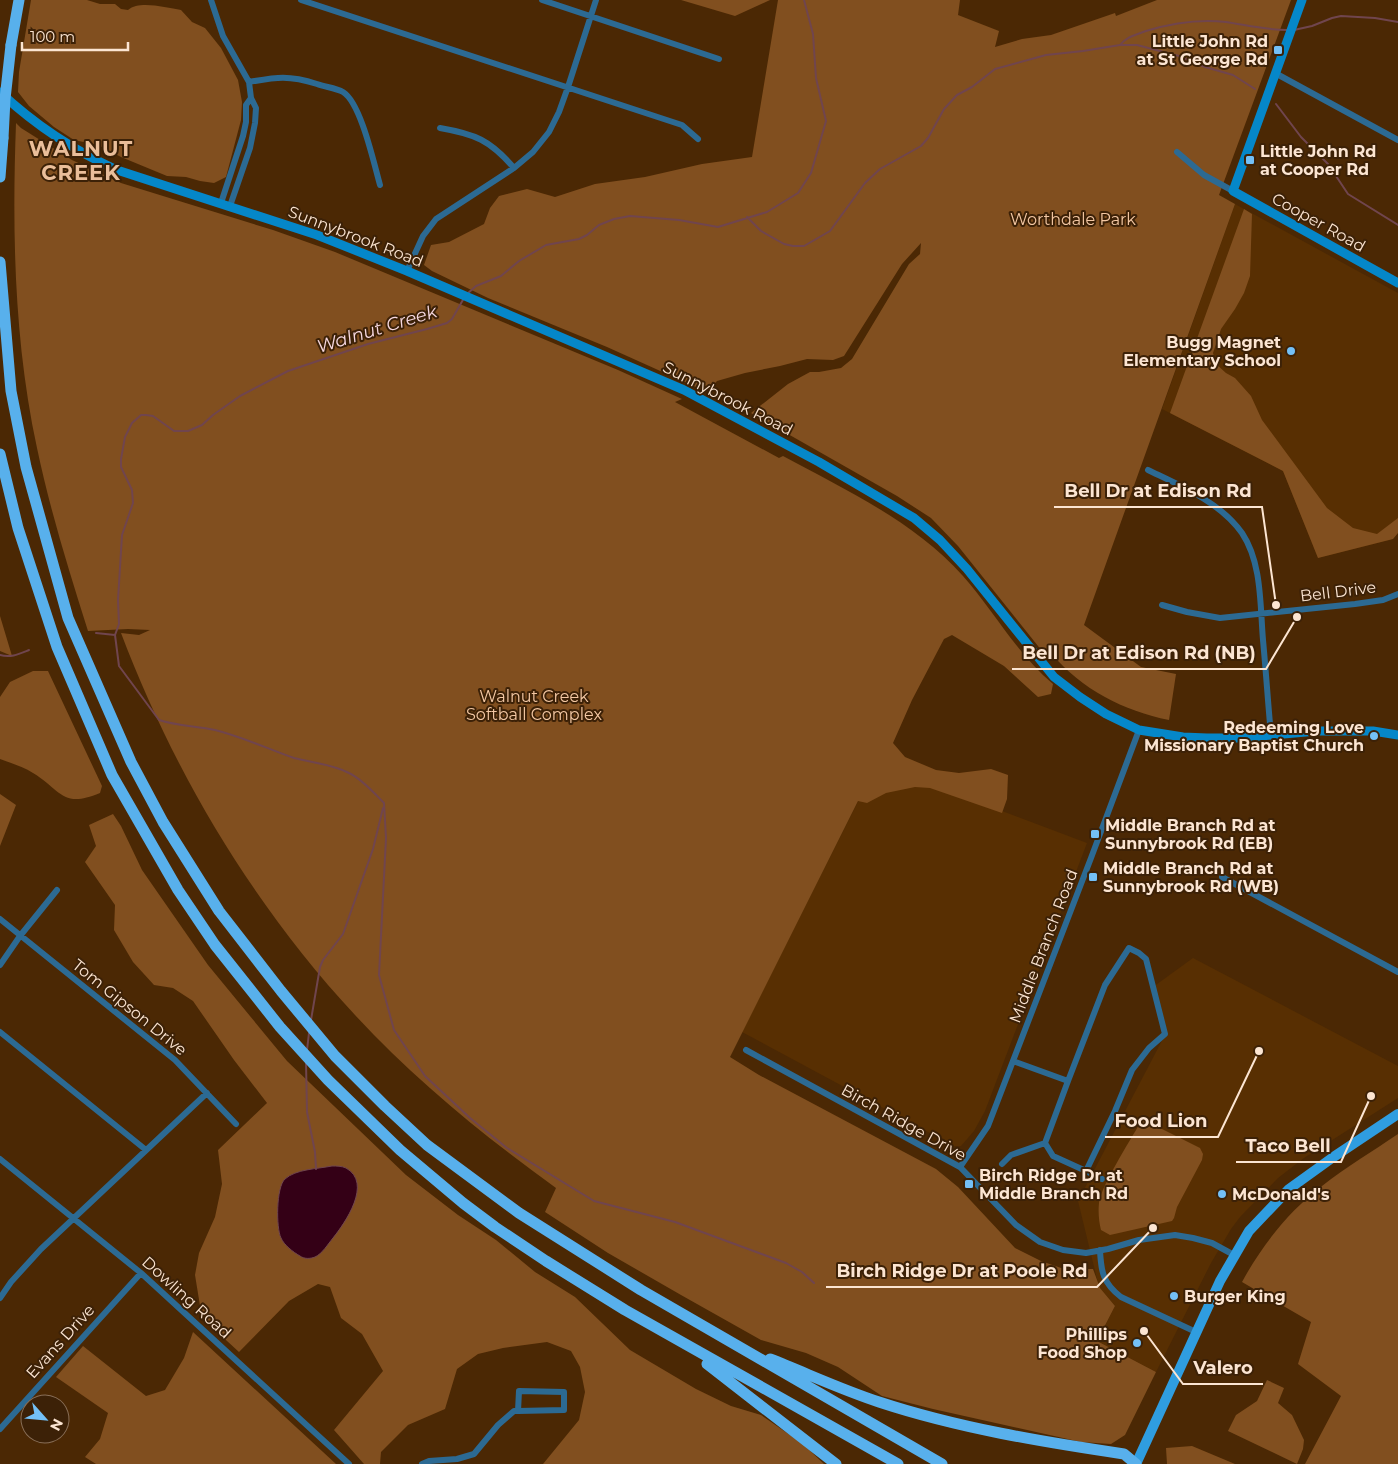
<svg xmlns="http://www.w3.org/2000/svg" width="1398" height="1464" font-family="Montserrat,sans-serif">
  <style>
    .built { fill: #582f02 }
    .green { fill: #814f1f }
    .water { fill: #340016; stroke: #70454e }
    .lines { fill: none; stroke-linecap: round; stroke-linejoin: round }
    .stream { stroke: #70454e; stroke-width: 2 }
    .street { stroke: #2c6a93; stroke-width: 6 }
    .secondary { stroke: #0587c9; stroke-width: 9 }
    .primary { stroke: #2f9de0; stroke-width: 10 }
    .highway { stroke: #58b0ec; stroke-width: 11 }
    .highway-bridge { stroke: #58b0ec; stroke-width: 11 }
    .poi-dot { fill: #74c0f6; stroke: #3c2107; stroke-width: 2 }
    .labels { text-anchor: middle; stroke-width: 4; stroke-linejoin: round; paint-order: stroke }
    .poi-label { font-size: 16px; font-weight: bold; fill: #fce5d2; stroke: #3c2107; text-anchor: start }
    .park-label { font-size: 16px; fill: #f4c8a4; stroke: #3c2107 }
    .street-label { font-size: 16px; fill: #fce5d2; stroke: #3c2107 }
    .water-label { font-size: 18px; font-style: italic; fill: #f6d8e0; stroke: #3c2107 }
    .district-label { font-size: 21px; font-weight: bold; letter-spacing: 1px; fill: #eabe9a; stroke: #3c2107 }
    .leader { fill: none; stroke: #fce5d2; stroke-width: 2 }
    .callout-dot { fill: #fce5d2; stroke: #3c2107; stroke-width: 2 }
    .callout-label { font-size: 18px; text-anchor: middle; font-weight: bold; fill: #fce5d2; stroke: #3c2107; stroke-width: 4; stroke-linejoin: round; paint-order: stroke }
  </style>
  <rect width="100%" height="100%" fill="#4b2804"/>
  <path class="built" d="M1235,204L1398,293V533L1393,539L1318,558L1283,471L1162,409Z
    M877,764L1087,843L985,1111L974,1131L961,1146H954L742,1032Z
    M1193,958L1398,1066V1098L1304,1158L1278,1178L1240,1217L1231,1229L1211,1263L1156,1372L1097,1341L1115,1306L1100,1288L1097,1279L1078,1201L1167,1031L1153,987Z"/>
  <path class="green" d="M31,0H87L100,4H115L121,9L128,10C140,0 166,8 181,10L192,22L205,28L221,48L238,80L242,102L241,120L226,177L214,183L200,181L186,177L167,176L121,157L98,145L74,140L54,127L29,106L18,92L19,72Z
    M681,0H770L735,16Z
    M778,0H960L958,15L999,31L995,47L1022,39L1051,35L1115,13L1116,16L1157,0H1291L1219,195L1235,204L1084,625L1141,667L1176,674L1169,720C1124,711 1081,689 1052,654L1046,656L958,546L931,518L897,496L751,413L788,384L810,372H819L841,368L852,359L909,264L920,254L921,243L902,264L844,356L833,360L807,359L780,366L745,373L717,381L707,392L607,347L488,298L432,271L424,265L431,245L449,242L484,224L490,208L499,196L527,189L555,197L595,184L645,177L702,164L752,157Z
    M16,123L21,128L72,160L121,183L273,230L335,252L618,370L682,399L675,402L779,458L783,456C846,490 915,522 963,576C994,611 1017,654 1053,684L1051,694L1038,697L1004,666L952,635L944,639L912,700L893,743L905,757L936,770L959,773L991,769L1008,775L1007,799L1002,813L930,788L915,787L886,793L867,803L858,801L730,1057L759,1075L936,1169L958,1187L1015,1248L1041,1261L1064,1269H1093L1100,1288L1115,1306L1097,1341L1156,1372L1125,1435L1111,1444L1081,1442L933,1409L882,1396L838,1367L806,1353L761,1340L681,1295L608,1253L545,1212L556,1188C484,1136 415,1080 355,1015C253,905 174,773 121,633L139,635L150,630L128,629L88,631C69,571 50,510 37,448C14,341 12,232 16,123Z
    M1244,209L1252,214L1250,276L1244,293L1235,309L1221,329L1213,353L1216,364L1226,373L1235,378L1251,396L1262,420L1327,508L1353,528L1377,534L1398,518V533L1393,539L1318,558L1283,471L1170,413Z
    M0,616L12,656L0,651Z
    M33,671H48L102,786L100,793C62,809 61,790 33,773C24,767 11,763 0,759V697L10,682Z
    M0,794L16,805L0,846Z
    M113,814L121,826L142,870L208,965L287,1061L406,1175L458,1215L496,1240L535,1272L575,1297L630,1350L696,1389L731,1406L761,1415L803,1444L824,1464H543L579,1420L585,1392L580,1367L571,1351L547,1342L503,1348L478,1354L457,1369L445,1409L408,1425L381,1452L380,1464H364L334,1430L383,1371L362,1334L341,1318L330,1287L318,1284L289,1301L239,1352L202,1318L195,1275L199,1253L215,1217L222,1184L218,1150L267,1103L234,1060L193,1001L173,988L154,985L133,962L114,930L115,905L85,862L96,846L89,825Z
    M1144,1120L1200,1148L1203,1154L1202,1160L1177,1207L1174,1218L1172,1221L1110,1235L1101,1230C1099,1222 1098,1212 1099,1203C1101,1186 1130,1141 1140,1123Z
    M1398,1134V1464H1305L1341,1396L1298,1364L1311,1322L1242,1282C1262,1245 1289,1211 1322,1186C1346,1167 1373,1151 1398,1134Z
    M193,1332L336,1464H96L85,1457L100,1439L108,1413L56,1377L83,1346L146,1396L165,1390L184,1358Z
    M1267,1380L1284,1388L1278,1403L1292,1415L1304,1440L1303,1449L1297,1464L1228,1431L1236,1415L1257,1401Z
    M1192,1446L1235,1464H1167L1166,1448Z"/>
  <path class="water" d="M332,1166C336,1166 342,1166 346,1168C373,1183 345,1223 333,1238C328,1244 322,1254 315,1257C310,1259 304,1259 300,1256C293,1252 284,1245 281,1238C276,1228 276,1187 285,1179C296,1169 317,1169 332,1166Z"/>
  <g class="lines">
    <path class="stream" d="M1294,30L1312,26L1332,18L1341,16L1375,18L1398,22
      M1120,45C1127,36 1136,35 1146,31C1172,23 1199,19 1226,22C1246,25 1266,30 1287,30
      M1276,104L1301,137L1328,164L1348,194L1398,225
      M747,217L761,231L784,244L793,246H804L830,231L865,183L880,169L921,146L928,138L944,109L957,95L972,87L995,69L1046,55L1083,51L1120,45H1137L1179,56L1205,67L1233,75L1255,89
      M467,294L476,286L501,276L519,261L546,245L579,239L587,235L599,225L614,219L630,216L679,220L718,227L767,212L798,193L811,173L826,121L816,78L813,34L804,0
      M464,298L452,319L447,323L427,329L368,344L288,371L240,396L213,415L202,425L188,431H174L153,416L146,415H141L132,423L125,437L121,459V467L132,490L133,503L122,535L118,600L119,624L115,635L119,666L159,720C177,726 197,726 215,730C243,737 268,749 294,758C313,763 332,764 349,773C362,779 374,793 384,803L386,838L379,975L394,1030L425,1076L470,1118L507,1148L594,1201L675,1222L786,1263L802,1272L814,1283
      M96,633L115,635
      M0,655C11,658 19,654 29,650
      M311,1020L320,967L323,960L343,934L373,849L383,808
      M307,1050L309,1033
      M306,1062L307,1112L315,1152L316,1169"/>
    <path class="street" d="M211,0L223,36L249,82L251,98L256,108L255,123L250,148L230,206
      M301,0L682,125L698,139
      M542,0L719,59
      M1275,73L1398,140
      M249,82C277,77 289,75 317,84C325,87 336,88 343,92C361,103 374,164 380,185
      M440,128C475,134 490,140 514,168
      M1177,152L1204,175L1233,191
      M221,203L243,136L246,122V105L251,98
      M407,271L423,236L436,219L514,168L533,152L549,132L559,112L568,87L596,0
      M1148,470C1181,486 1220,502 1242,533C1262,563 1260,605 1263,640C1266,672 1268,703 1271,735
      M1162,605L1187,612L1220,618L1355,604L1383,600L1398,594
      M1222,877L1398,972
      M0,919L175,1060L236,1124
      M0,965L20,936L57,890
      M0,1032L146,1150
      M746,1050L960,1167L1016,1225L1040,1242L1063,1250L1086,1253L1108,1249L1139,1240L1175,1235L1193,1238L1212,1243L1234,1255
      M1013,1061L1068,1081L1045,1143L1053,1156L1086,1171L1115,1111L1132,1070L1149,1048L1165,1034L1146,959L1139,953L1129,948L1105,985L1068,1081
      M0,1159L141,1273L349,1464
      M1002,1164L1011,1155L1045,1143
      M960,1167L988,1126L1091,858L1139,730
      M1086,1171L1102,1179
      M1100,1250C1101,1272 1103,1283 1121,1297L1196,1332
      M0,1298L11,1282L41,1249L207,1093
      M0,1429L141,1273
      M422,1464L429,1461L457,1459L474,1454L498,1425L514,1411H518L564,1410V1392L519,1391L518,1411"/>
    <path class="secondary" d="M1302,0L1233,191L1398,283
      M0,92C35,125 73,150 117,170L317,235L407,271L684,390L819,462L914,518L940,540L967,569L1054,677L1080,697L1106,714L1139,730L1183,737L1207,738H1237L1317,731H1373L1398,735"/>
    <path class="primary" d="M1136,1464L1220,1281L1249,1231L1289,1189L1332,1158L1398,1114"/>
    <path class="highway" d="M11,45L19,0
      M0,177L3,138
      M0,262L11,391L26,467L68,618L131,762L163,822L219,911L281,991L335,1056L385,1106L427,1145L519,1213L641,1290L942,1464
      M0,454L18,528L57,647L112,775L178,890L215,945L280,1027L328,1080L400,1150L463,1203L495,1227L546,1261L625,1310L898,1464
      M770,1359C806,1373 842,1390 879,1402C958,1428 1043,1442 1124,1454L1136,1464
      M707,1364L836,1464"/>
    <path class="highway-bridge" d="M3,138L5,99L11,45"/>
  </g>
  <g class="poi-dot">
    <rect x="1273" y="45" width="10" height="10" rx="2.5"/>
    <rect x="1245" y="155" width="10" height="10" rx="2.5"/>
    <circle cx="1291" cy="351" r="5"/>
    <circle cx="1374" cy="736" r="5"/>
    <rect x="1090" y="829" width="10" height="10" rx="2.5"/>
    <rect x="1088" y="872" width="10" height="10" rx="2.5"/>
    <rect x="964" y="1179" width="10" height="10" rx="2.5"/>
    <circle cx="1222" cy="1194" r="5"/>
    <circle cx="1174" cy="1296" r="5"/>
    <circle cx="1137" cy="1343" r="5"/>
  </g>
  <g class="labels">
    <g class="poi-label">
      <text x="1268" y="47" text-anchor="end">Little John Rd<tspan x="1268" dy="18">at St George Rd</tspan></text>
      <text x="1260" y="157">Little John Rd<tspan x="1260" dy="18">at Cooper Rd</tspan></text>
      <text x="1281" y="348" text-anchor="end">Bugg Magnet<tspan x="1281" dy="18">Elementary School</tspan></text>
      <text x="1364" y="733" text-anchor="end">Redeeming Love<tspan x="1364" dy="18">Missionary Baptist Church</tspan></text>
      <text x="1105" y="831">Middle Branch Rd at<tspan x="1105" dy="18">Sunnybrook Rd (EB)</tspan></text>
      <text x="1103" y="874">Middle Branch Rd at<tspan x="1103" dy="18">Sunnybrook Rd (WB)</tspan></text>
      <text x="979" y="1181">Birch Ridge Dr at<tspan x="979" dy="18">Middle Branch Rd</tspan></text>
      <text x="1232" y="1200">McDonald's</text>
      <text x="1184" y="1302">Burger King</text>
      <text x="1127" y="1340" text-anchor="end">Phillips<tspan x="1127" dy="18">Food Shop</tspan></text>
    </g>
    <g class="park-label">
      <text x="1073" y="225">Worthdale Park</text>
      <text x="534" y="702">Walnut Creek<tspan x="534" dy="18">Softball Complex</tspan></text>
    </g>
    <g class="street-label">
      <text transform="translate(1319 222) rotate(29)" y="6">Cooper Road</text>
      <text transform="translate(356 236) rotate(21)" y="6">Sunnybrook Road</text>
      <text transform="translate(728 398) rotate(27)" y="6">Sunnybrook Road</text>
      <text transform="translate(1338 591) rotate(-7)" y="6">Bell Drive</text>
      <text transform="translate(1043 946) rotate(-69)" y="6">Middle Branch Road</text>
      <text transform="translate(130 1007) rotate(39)" y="6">Tom Gipson Drive</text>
      <text transform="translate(904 1122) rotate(29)" y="6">Birch Ridge Drive</text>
      <text transform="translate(187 1297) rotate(42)" y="6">Dowling Road</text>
      <text transform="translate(60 1341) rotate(-48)" y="6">Evans Drive</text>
    </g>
    <g class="water-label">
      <text transform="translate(377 329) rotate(-17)" y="6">Walnut Creek</text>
    </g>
    <g class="district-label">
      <text x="81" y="156">WALNUT<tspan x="81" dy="24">CREEK</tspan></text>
    </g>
  </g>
  <path class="leader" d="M1276 605L1262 507H1054M1297 617L1266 669H1012M1259 1051L1218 1137H1105M1371 1096L1341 1162H1236M1153 1228L1097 1287H826M1144 1331L1183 1384H1263"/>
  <g class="callout-dot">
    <circle cx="1276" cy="605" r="5"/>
    <circle cx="1297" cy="617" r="5"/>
    <circle cx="1259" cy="1051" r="5"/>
    <circle cx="1371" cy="1096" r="5"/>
    <circle cx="1153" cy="1228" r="5"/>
    <circle cx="1144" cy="1331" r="5"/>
  </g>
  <g class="callout-label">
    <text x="1158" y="497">Bell Dr at Edison Rd</text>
    <text x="1139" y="659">Bell Dr at Edison Rd (NB)</text>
    <text x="1161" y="1127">Food Lion</text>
    <text x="1288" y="1152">Taco Bell</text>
    <text x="962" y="1277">Birch Ridge Dr at Poole Rd</text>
    <text x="1223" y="1374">Valero</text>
  </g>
  <g transform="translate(45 1419) rotate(117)"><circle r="24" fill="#3c2107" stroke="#896f58"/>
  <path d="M0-4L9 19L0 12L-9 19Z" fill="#74c0f6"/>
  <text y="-8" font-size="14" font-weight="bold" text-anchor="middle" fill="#fce5d2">N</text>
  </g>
  <path d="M22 42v8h106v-8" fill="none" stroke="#fce5d2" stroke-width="2.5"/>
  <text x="30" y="42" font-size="15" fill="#fce5d2" stroke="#3c2107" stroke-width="4" paint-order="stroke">100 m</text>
</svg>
